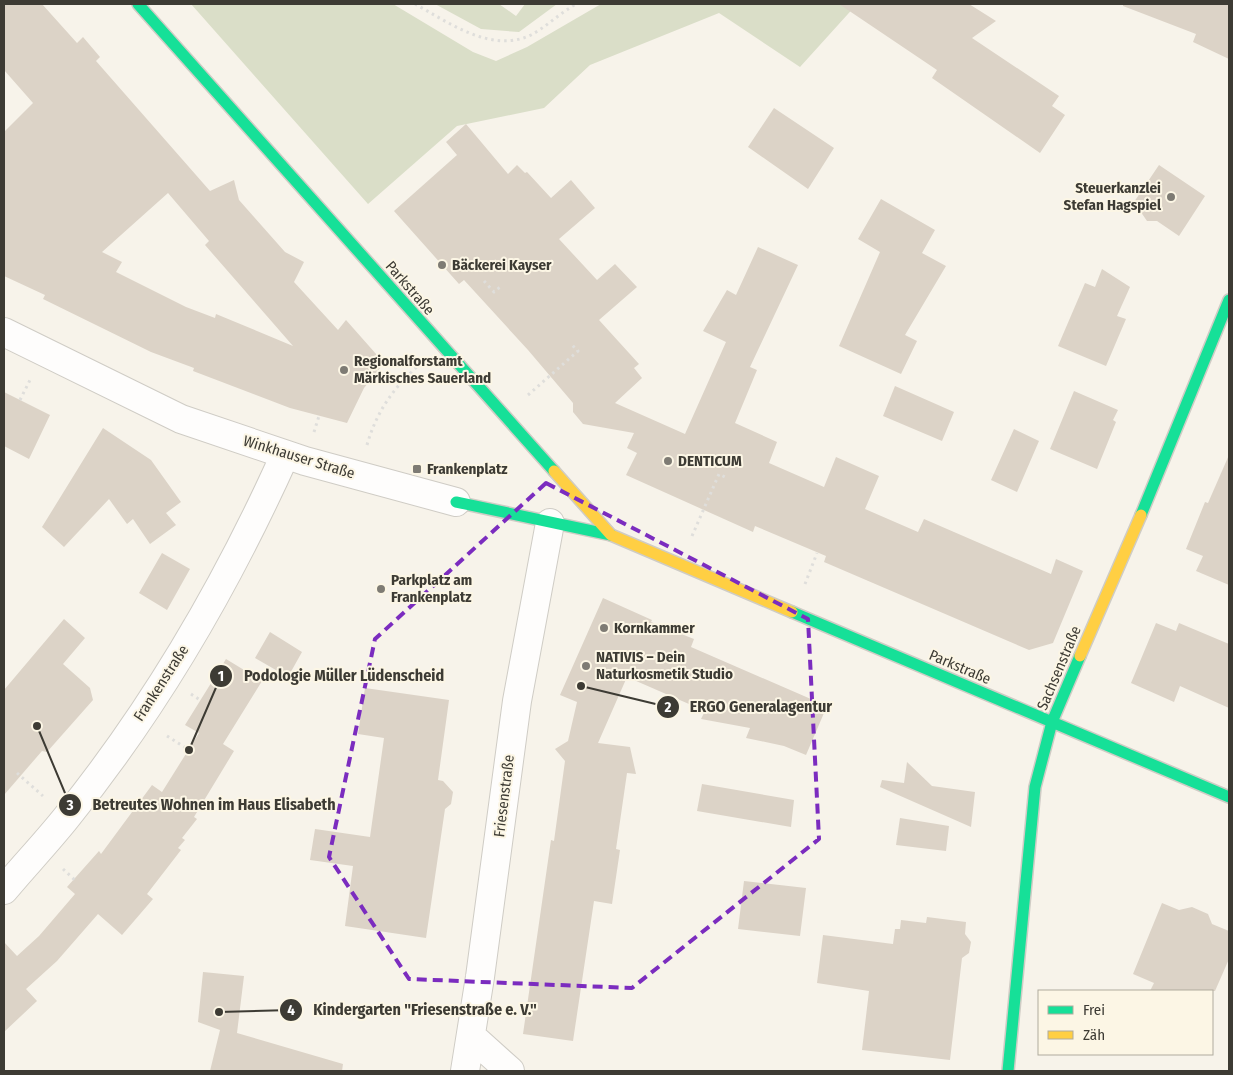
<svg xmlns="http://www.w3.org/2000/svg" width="1233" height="1075" font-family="'Fira Sans Condensed',sans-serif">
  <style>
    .green { fill: #dadec8 }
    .building { fill: #dcd3c7; fill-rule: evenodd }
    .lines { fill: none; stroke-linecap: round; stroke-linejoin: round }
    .street-casing { stroke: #cfccc5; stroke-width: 30 }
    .fast-casing { stroke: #cfccc5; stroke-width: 14 }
    .slow-casing { stroke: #cfccc5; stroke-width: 14 }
    .path { stroke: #dfdedb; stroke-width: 3; stroke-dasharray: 2.5 4; stroke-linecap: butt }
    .street { stroke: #fefdfc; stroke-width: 28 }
    .fast { stroke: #16e098; stroke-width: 11 }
    .slow { stroke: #ffcf43; stroke-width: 11 }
    .marked { fill: none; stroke: #7b2cbf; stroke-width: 4; stroke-dasharray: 10 6; stroke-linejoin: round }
    .poi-dot { fill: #7e7b74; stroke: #fcf6e5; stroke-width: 2 }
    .labels { text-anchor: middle; stroke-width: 4; stroke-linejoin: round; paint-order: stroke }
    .poi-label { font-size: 15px; font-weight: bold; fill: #3d3b34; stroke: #fcf6e5; text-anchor: start }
    .street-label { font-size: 15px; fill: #3d3b34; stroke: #fcf6e5 }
    .leader { fill: none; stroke: #3d3b34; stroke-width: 2 }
    .callout-dot { fill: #3d3b34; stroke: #fcf6e5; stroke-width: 2 }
    .mark-label { font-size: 15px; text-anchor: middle; font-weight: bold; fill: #fff }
    .callout-label { font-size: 16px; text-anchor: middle; font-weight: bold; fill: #3d3b34; stroke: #fcf6e5; stroke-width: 4; stroke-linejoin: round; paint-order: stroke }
  </style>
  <rect width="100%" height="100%" fill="#f7f3ea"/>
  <path class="green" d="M191,4H393L473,52L496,61L527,47L601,4H857L800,67L719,13L590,65L544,108L457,126L368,204Z
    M435,4H499L516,16L525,4H557L519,32L481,29Z"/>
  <path class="building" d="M4,4H42L77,43L83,37L100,57L96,61L210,191L234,180L239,200L285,252L304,262L294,282L338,330L346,320L384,363L364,388L347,423L290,408L193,371L194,368L151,352L43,299L45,295L4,276V132L33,103L4,70ZM168,193L209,241L205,245L293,346L216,314L215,318L186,307L116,272L122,262L102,252Z
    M839,4H969L996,21L972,38L1059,96L1052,106L1065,115L1040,153L932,78L937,70Z
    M1123,4H1229V59L1193,42L1196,34L1123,6Z
    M774,108L834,148L808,189L748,147Z
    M466,124L508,174L517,165L525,173L527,172L551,198L571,180L595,208L559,239L597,280L615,264L637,287L599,320L639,364L634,368L642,378L615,403L685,434L726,342L703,331L727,290L736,295L758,247L798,265L750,367L757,370L735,423L777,442L769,463L824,487L836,457L879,476L865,509L918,532L924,519L1051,574L1056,559L1083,571L1053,643L1029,650L824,562L826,556L755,526L753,532L626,475L637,453L627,448L634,433L583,424L573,412V403L528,350L464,280L459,284L394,211L457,155L446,142Z
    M1159,165L1205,196L1179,236L1157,221H1147L1134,202Z
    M881,199L935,230L922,253L946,266L905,335L917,341L901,374L839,346L880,252L858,239Z
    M1102,269L1130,287L1117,316L1126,319L1106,366L1058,346L1085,283L1095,287Z
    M895,386L954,412L942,441L883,416Z
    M1074,391L1118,410L1113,420L1116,422L1097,469L1050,449Z
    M4,392L50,415L29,459L4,446Z
    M103,428L151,460L181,502L166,513L176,525L150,544L133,519L127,524L109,499L64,547L42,527Z
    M1014,429L1039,441L1017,492L991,480Z
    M1229,455V585L1196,571L1203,556L1186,549L1205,502L1208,503Z
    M162,553L190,569L167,610L139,593Z
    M603,598L652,620L651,622L694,639L691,647L827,706L806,755L784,746L746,738L750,728L701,719L705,711L627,677L598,743L630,747L636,774L627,773L616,849L620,850L612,904L594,901L573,1041L523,1034L551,840L554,841L565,761L555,749L568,741L577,702L560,695Z
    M64,619L85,638L63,664L90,688L93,700L47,752L42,751L4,795V690Z
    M1156,623L1176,631L1179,623L1229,644V708L1180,686L1174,702L1131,683Z
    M270,632L302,652L288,677L255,658Z
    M226,659L262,681L223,744L234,751L194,817L197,819L182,838L185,840L178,848L181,850L147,894L153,899L122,935L98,914L57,961L26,989L37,1001L4,1032V942L17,956L39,936L75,894L67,887L99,851L101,854L152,785L162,792L199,733L185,725Z
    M365,688L449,700L438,780L443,781L453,792L451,804L445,809L426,938L345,926L353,866L310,860L315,829L370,837L384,738L358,734Z
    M907,762L932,786L975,792L971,827L880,787L882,780L904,783Z
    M702,784L794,800L791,827L697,811Z
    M900,818L949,826L946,851L896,845Z
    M744,881L806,888L800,936L738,929Z
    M1162,903L1179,910L1192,907L1208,914L1212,924L1229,931V959L1215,991H1150L1154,983L1133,974Z
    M927,917L966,922L965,934L971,942L969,953L962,958L950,1060L862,1050L869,991L817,983L823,935L893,944L895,929H900L901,920L926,923Z
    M203,972L244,976L237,1033L343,1064L342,1071H210L220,1030L198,1022Z"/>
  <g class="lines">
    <defs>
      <path id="street" d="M4,332L181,419L305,461L456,502
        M4,890C24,866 46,843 66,818C155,708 227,584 285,455
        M471,1036L510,1071
        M465,1071L480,977L517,701L550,523"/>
      <path id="fast" d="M138,4L554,471
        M456,502L611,535
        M1141,515L1229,300
        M792,612L1229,797
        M1008,1071L1035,787L1052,722L1080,656"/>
      <path id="slow" d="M554,471L611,535L792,612
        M1080,656L1141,515"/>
    </defs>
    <use href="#street" class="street-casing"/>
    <use href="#fast" class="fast-casing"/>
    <use href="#slow" class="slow-casing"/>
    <path class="path" d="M415,4C448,22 491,54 531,35C546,27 560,13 576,4
      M484,281L494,292L500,287
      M528,395L578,351L572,345
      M20,400L30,380
      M314,432L319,416
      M367,445C376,413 393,388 418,366
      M692,536L719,474L727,478
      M805,584L817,553
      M191,694L200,700
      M167,736L189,750
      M17,773L43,796
      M63,869L77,882"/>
    <use href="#street" class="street"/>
    <use href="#fast" class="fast"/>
    <use href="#slow" class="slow"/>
  </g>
  <path class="marked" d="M546,483L808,619L819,839L632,988L409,979L329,857L375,639Z"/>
  <g class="poi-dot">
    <circle cx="1171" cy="197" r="5"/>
    <circle cx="442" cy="265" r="5"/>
    <circle cx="344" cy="370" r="5"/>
    <circle cx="668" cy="461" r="5"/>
    <rect x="412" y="464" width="10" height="10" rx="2.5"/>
    <circle cx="381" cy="589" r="5"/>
    <circle cx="604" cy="628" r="5"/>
    <circle cx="586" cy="666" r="5"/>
  </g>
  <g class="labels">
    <g class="poi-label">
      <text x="1161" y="193" text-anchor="end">Steuerkanzlei<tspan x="1161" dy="17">Stefan Hagspiel</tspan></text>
      <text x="452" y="270">Bäckerei Kayser</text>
      <text x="354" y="366">Regionalforstamt<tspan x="354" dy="17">Märkisches Sauerland</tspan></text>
      <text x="678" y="466">DENTICUM</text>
      <text x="427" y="474">Frankenplatz</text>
      <text x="391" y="585">Parkplatz am<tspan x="391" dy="17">Frankenplatz</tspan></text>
      <text x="614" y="633">Kornkammer</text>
      <text x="596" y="662">NATIVIS – Dein<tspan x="596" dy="17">Naturkosmetik Studio</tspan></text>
    </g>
    <g class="street-label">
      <text transform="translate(410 288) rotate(49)" y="5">Parkstraße</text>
      <text transform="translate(299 457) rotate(17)" y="5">Winkhauser Straße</text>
      <text transform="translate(960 667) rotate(23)" y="5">Parkstraße</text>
      <text transform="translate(1059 668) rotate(-67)" y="5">Sachsenstraße</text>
      <text transform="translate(161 683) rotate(-57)" y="5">Frankenstraße</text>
      <text transform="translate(504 796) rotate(-83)" y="5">Friesenstraße</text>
    </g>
  </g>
  <path class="leader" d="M189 750L221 676M581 686L668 707M37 726L70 805M219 1012L291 1010"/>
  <g class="callout-dot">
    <circle cx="189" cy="750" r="5"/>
    <circle cx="581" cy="686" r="5"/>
    <circle cx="37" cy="726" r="5"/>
    <circle cx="219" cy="1012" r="5"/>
    <circle cx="221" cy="676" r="12"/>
    <circle cx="668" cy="707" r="12"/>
    <circle cx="70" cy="805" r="12"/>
    <circle cx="291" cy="1010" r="12"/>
  </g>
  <g class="mark-label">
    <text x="221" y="681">1</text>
    <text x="668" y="712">2</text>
    <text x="70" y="810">3</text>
    <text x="291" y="1015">4</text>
  </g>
  <g class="callout-label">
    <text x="344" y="681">Podologie Müller Lüdenscheid</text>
    <text x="761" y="712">ERGO Generalagentur</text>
    <text x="214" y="810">Betreutes Wohnen im Haus Elisabeth</text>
    <text x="425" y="1015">Kindergarten "Friesenstraße e. V."</text>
  </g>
  <rect width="1233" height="1075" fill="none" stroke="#3d3b34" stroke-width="10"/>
  <rect x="1038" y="990" width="175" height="65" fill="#fcf6e5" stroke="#b0ab9e"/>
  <rect x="1048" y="1006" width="25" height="8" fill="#16e098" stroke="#b0ab9e"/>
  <text x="1083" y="1015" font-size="15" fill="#3d3b34">Frei</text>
  <rect x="1048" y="1031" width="25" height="8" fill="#ffcf43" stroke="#b0ab9e"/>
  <text x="1083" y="1040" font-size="15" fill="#3d3b34">Zäh</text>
</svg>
